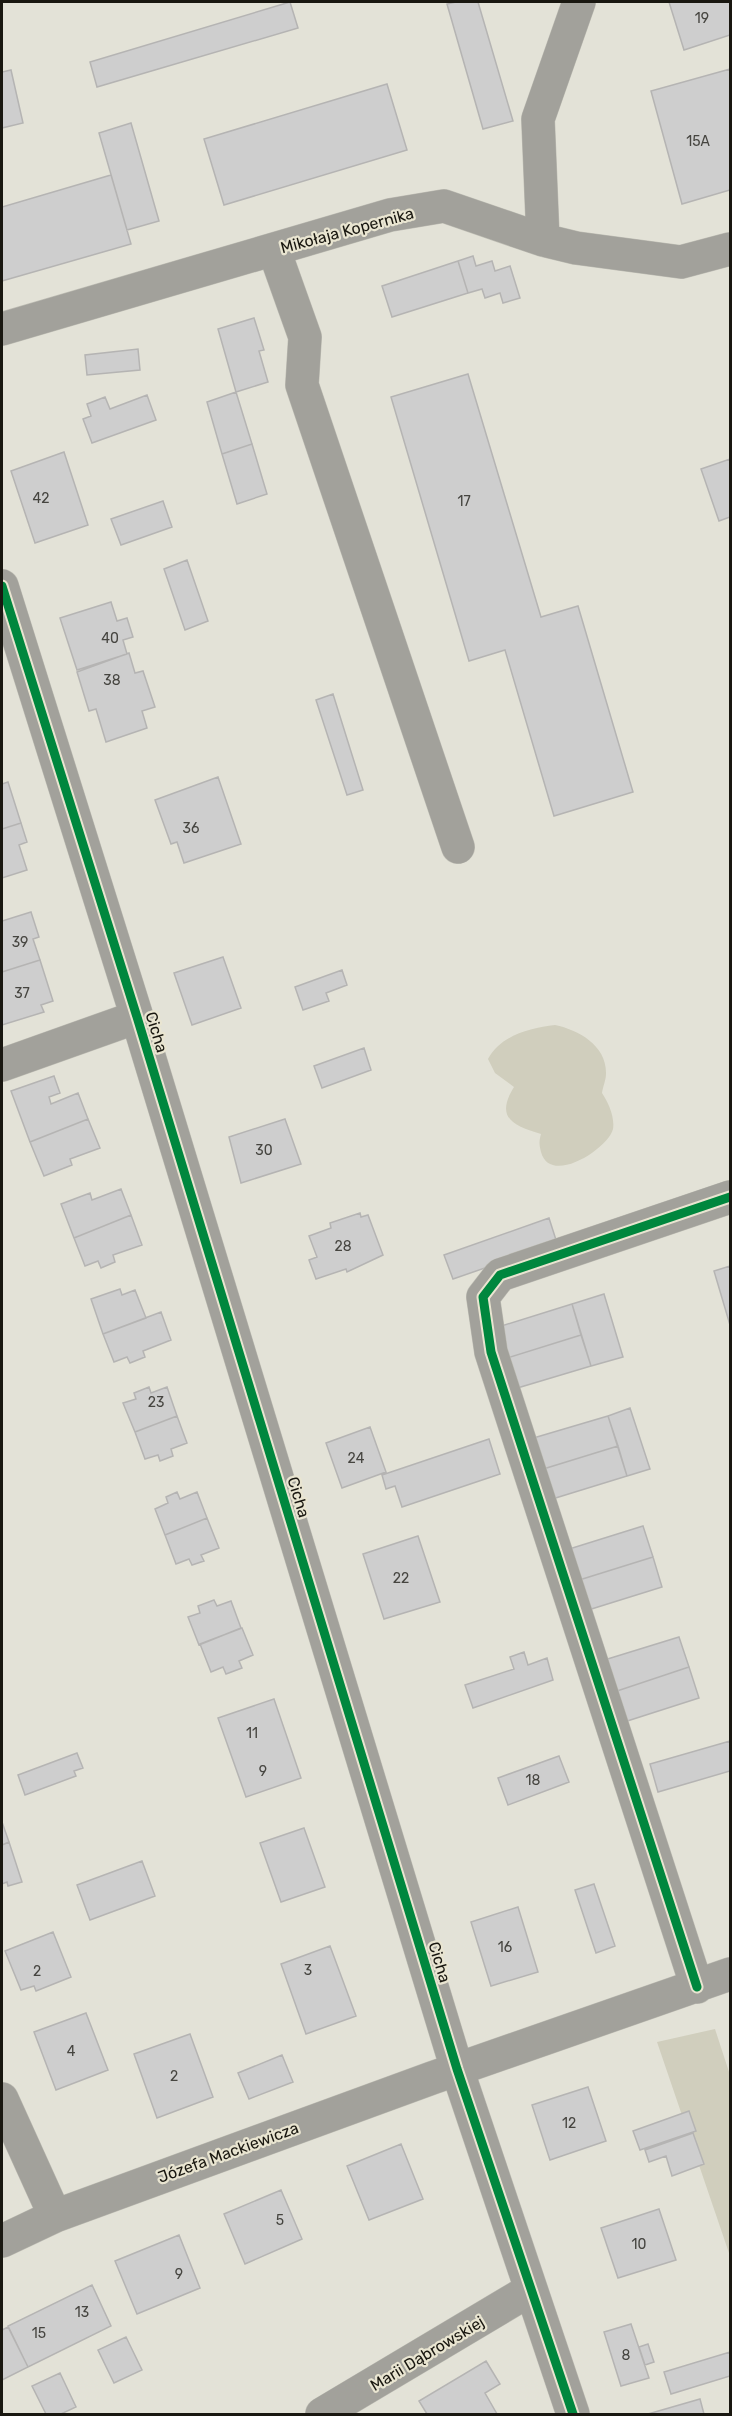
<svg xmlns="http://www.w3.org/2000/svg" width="732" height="2416" font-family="Rubik,sans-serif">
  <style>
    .green { fill: #d0cebd }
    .building { fill: #cecece; stroke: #b5b4b3; stroke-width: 1.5 }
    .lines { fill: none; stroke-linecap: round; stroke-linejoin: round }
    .minor-casing { stroke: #bebdb4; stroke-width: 34 }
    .minor { stroke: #a2a19b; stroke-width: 33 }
    .cycleway-casing { stroke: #e9e5d1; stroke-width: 13 }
    .cycleway { stroke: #00873e; stroke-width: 9 }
    .labels { text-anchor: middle; stroke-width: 4.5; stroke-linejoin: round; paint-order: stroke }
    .number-label { font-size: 14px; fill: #464540 }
    .street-label { font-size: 16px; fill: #191710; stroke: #e9e5d1 }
  </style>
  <rect width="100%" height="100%" fill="#e3e2d7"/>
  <path class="green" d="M555,1025C579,1030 607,1046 606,1074C606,1080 603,1086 602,1093C608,1102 615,1117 613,1129C608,1149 550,1186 541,1152C539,1144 539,1141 541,1134C515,1126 494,1119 514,1087L495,1073L488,1059C501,1035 530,1028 555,1025Z
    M715,2029L730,2075V2256L657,2042Z"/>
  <path class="building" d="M290,2L298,28L97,87L90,62Z
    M456,2H478L513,121L483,129L447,4Z
    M669,2H730V35L684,50Z
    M730,69V190L682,204L651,91Z
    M11,70L23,123L2,128V72Z
    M387,84L407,150L224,205L204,139Z
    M131,123L159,221L127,230L99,133Z
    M111,175L131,244L2,281V207Z
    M473,256L476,266L492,261L495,271L510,266L520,298L503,303L500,293L485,298L482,289L468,293L458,261Z
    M458,261L468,293L392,317L382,286Z
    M254,318L264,350L259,351L268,382L236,392L218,329Z
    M138,349L140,370L87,375L85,355Z
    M468,374L541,617L578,606L633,792L554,816L505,650L469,661L391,397Z
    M236,392L252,444L222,454L207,402Z
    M147,395L156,420L92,443L83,419L91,416L87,404L105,397L110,409Z
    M252,444L267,494L237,504L222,454Z
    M64,452L88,525L35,543L11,471Z
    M730,459V517L719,521L701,469Z
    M163,501L172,527L121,545L111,519Z
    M187,560L208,621L185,630L164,569Z
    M111,602L117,621L127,618L133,637L123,640L127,654L77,670L60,618Z
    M129,653L135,673L143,671L155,707L142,711L147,728L106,742L96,709L89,711L77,672Z
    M333,694L363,790L347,795L316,700Z
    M218,777L241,844L184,863L177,842L171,844L155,800Z
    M8,782L21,823L2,829V784Z
    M21,823L27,842L19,845L27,870L2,878V829Z
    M31,912L39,937L33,939L40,960L2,972V921Z
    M223,957L241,1008L192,1025L174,973Z
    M40,960L53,1001L41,1005L44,1012L2,1025V972Z
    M342,970L347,985L326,993L329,1001L303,1010L295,987Z
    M364,1048L371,1070L322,1088L314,1066Z
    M54,1076L60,1093L49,1097L51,1104L78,1093L88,1119L30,1142L11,1091Z
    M88,1119L100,1148L70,1159L72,1165L44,1176L30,1142Z
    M285,1119L301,1164L241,1183L229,1137Z
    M121,1189L131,1215L74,1238L61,1204L90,1193L92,1200Z
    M360,1213L361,1217L368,1215L383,1255L347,1272L346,1269L316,1279L309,1260L317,1257L309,1236L331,1228L330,1223Z
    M131,1215L142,1245L113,1255L115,1262L101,1268L98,1261L85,1266L74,1238Z
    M549,1218L557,1243L453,1279L444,1255Z
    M730,1266V1325L714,1271Z
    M120,1289L122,1295L135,1290L146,1318L103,1334L91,1299Z
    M604,1294L623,1357L591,1366L572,1304Z
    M572,1304L581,1335L504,1359L495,1328Z
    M161,1312L171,1340L143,1351L145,1357L130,1363L127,1357L114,1362L103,1334Z
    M581,1335L591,1366L514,1389L504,1359Z
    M149,1387L151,1393L167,1387L177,1416L135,1432L123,1403L136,1399L134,1393Z
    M630,1408L650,1469L627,1476L608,1416Z
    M177,1416L187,1443L171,1449L173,1456L160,1461L158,1455L145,1459L135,1432Z
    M608,1416L618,1446L540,1470L530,1439Z
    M370,1427L386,1472L342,1488L326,1443Z
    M489,1439L500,1474L402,1507L395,1486L386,1489L382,1475Z
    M618,1446L627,1476L549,1500L540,1470Z
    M177,1492L180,1499L197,1492L207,1518L165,1535L155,1509L168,1503L166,1497Z
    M207,1518L219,1548L201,1555L204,1561L192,1565L189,1559L176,1564L165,1535Z
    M643,1526L653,1557L576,1581L566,1550Z
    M418,1536L440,1602L384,1619L363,1554Z
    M653,1557L662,1587L585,1611L576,1581Z
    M214,1600L217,1606L231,1601L241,1628L199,1645L188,1617L200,1613L198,1606Z
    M242,1628L253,1655L239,1661L242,1668L226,1674L223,1667L211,1672L200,1644Z
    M679,1637L689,1667L611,1693L601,1661Z
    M524,1652L528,1665L547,1658L553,1680L473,1708L465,1685L514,1669L510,1657Z
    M689,1667L699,1698L621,1723L611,1693Z
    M274,1699L301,1778L246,1797L218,1718Z
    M730,1741V1771L658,1792L650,1764Z
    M77,1753L83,1768L74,1771L76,1776L25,1795L18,1775Z
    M559,1756L569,1782L508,1805L498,1778Z
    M2,1822L9,1842L2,1845Z
    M304,1828L325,1887L281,1902L260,1843Z
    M9,1842L22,1882L8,1886L7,1882L2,1884V1845Z
    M142,1861L155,1896L90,1920L77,1885Z
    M594,1884L615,1946L596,1953L575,1890Z
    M518,1907L538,1972L491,1986L471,1922Z
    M53,1932L71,1977L36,1991L34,1986L21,1990L5,1951Z
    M330,1946L356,2016L306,2034L281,1964Z
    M86,2013L108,2070L56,2090L34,2032Z
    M190,2034L213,2097L157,2118L134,2054Z
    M282,2055L293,2082L249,2099L238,2073Z
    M588,2087L606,2141L550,2160L532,2105Z
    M689,2111L696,2131L640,2150L633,2131Z
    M693,2133L704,2164L672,2176L666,2156L649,2162L645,2150Z
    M401,2144L423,2199L369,2220L347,2166Z
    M281,2190L302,2239L245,2264L224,2214Z
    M659,2209L676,2260L618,2278L601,2228Z
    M179,2235L200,2288L137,2314L115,2261Z
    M92,2285L111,2326L28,2367L8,2326Z
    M631,2324L649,2378L621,2386L604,2332Z
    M8,2327L28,2367L2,2380V2330Z
    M126,2337L142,2370L114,2383L98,2350Z
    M648,2344L654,2362L645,2365L639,2347Z
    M730,2352V2376L671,2394L664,2372Z
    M486,2361L500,2384L485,2393L497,2414H427L419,2401Z
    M60,2373L76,2407L61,2414H46L32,2386Z
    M700,2399L704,2414H648Z"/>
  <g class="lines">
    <defs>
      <path id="minor" d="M543,240L538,119L579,2
        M274,250L305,337L302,385L458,847
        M2,329L390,215L444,206L543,240L576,248L681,262L730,249
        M2,586L137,1017L457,2069L573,2414
        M2,1065L137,1017
        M697,1987L491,1352L483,1297L500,1275L730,1197
        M2,2099L55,2216
        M2,2241L55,2216L432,2078L730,1974
        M322,2414L530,2290"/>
    </defs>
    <use href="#minor" class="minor-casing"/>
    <use href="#minor" class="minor"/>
    <defs>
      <path id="cycleway" d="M2,586L137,1017L457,2069L573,2414
        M697,1987L491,1352L483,1297L500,1275L730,1197"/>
    </defs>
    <use href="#cycleway" class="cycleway-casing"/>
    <use href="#cycleway" class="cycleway"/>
  </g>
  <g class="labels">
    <g class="number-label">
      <text x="702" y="23">19</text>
      <text x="698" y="146">15A</text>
      <text x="41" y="503">42</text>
      <text x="464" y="506">17</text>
      <text x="110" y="643">40</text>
      <text x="112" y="685">38</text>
      <text x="191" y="833">36</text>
      <text x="20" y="947">39</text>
      <text x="22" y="998">37</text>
      <text x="264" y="1155">30</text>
      <text x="343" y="1251">28</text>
      <text x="156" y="1407">23</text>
      <text x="356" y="1463">24</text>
      <text x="401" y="1583">22</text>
      <text x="252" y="1738">11</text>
      <text x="263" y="1776">9</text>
      <text x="533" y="1785">18</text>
      <text x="505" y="1952">16</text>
      <text x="308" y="1975">3</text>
      <text x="37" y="1976">2</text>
      <text x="71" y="2056">4</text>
      <text x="174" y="2081">2</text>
      <text x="569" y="2128">12</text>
      <text x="280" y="2225">5</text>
      <text x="639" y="2249">10</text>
      <text x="179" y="2279">9</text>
      <text x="82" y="2317">13</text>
      <text x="39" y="2338">15</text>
      <text x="626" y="2360">8</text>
    </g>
    <g class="street-label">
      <text transform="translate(347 230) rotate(-15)" y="6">Mikołaja Kopernika</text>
      <text transform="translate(157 1032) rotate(73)" y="6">Cicha</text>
      <text transform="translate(299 1497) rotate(73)" y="6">Cicha</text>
      <text transform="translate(440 1962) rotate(73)" y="6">Cicha</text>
      <text transform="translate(228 2152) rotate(-20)" y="6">Józefa Mackiewicza</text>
      <text transform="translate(427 2353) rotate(-31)" y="6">Marii Dąbrowskiej</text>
    </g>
  </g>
  <rect width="732" height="2416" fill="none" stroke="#191710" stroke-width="6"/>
</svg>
